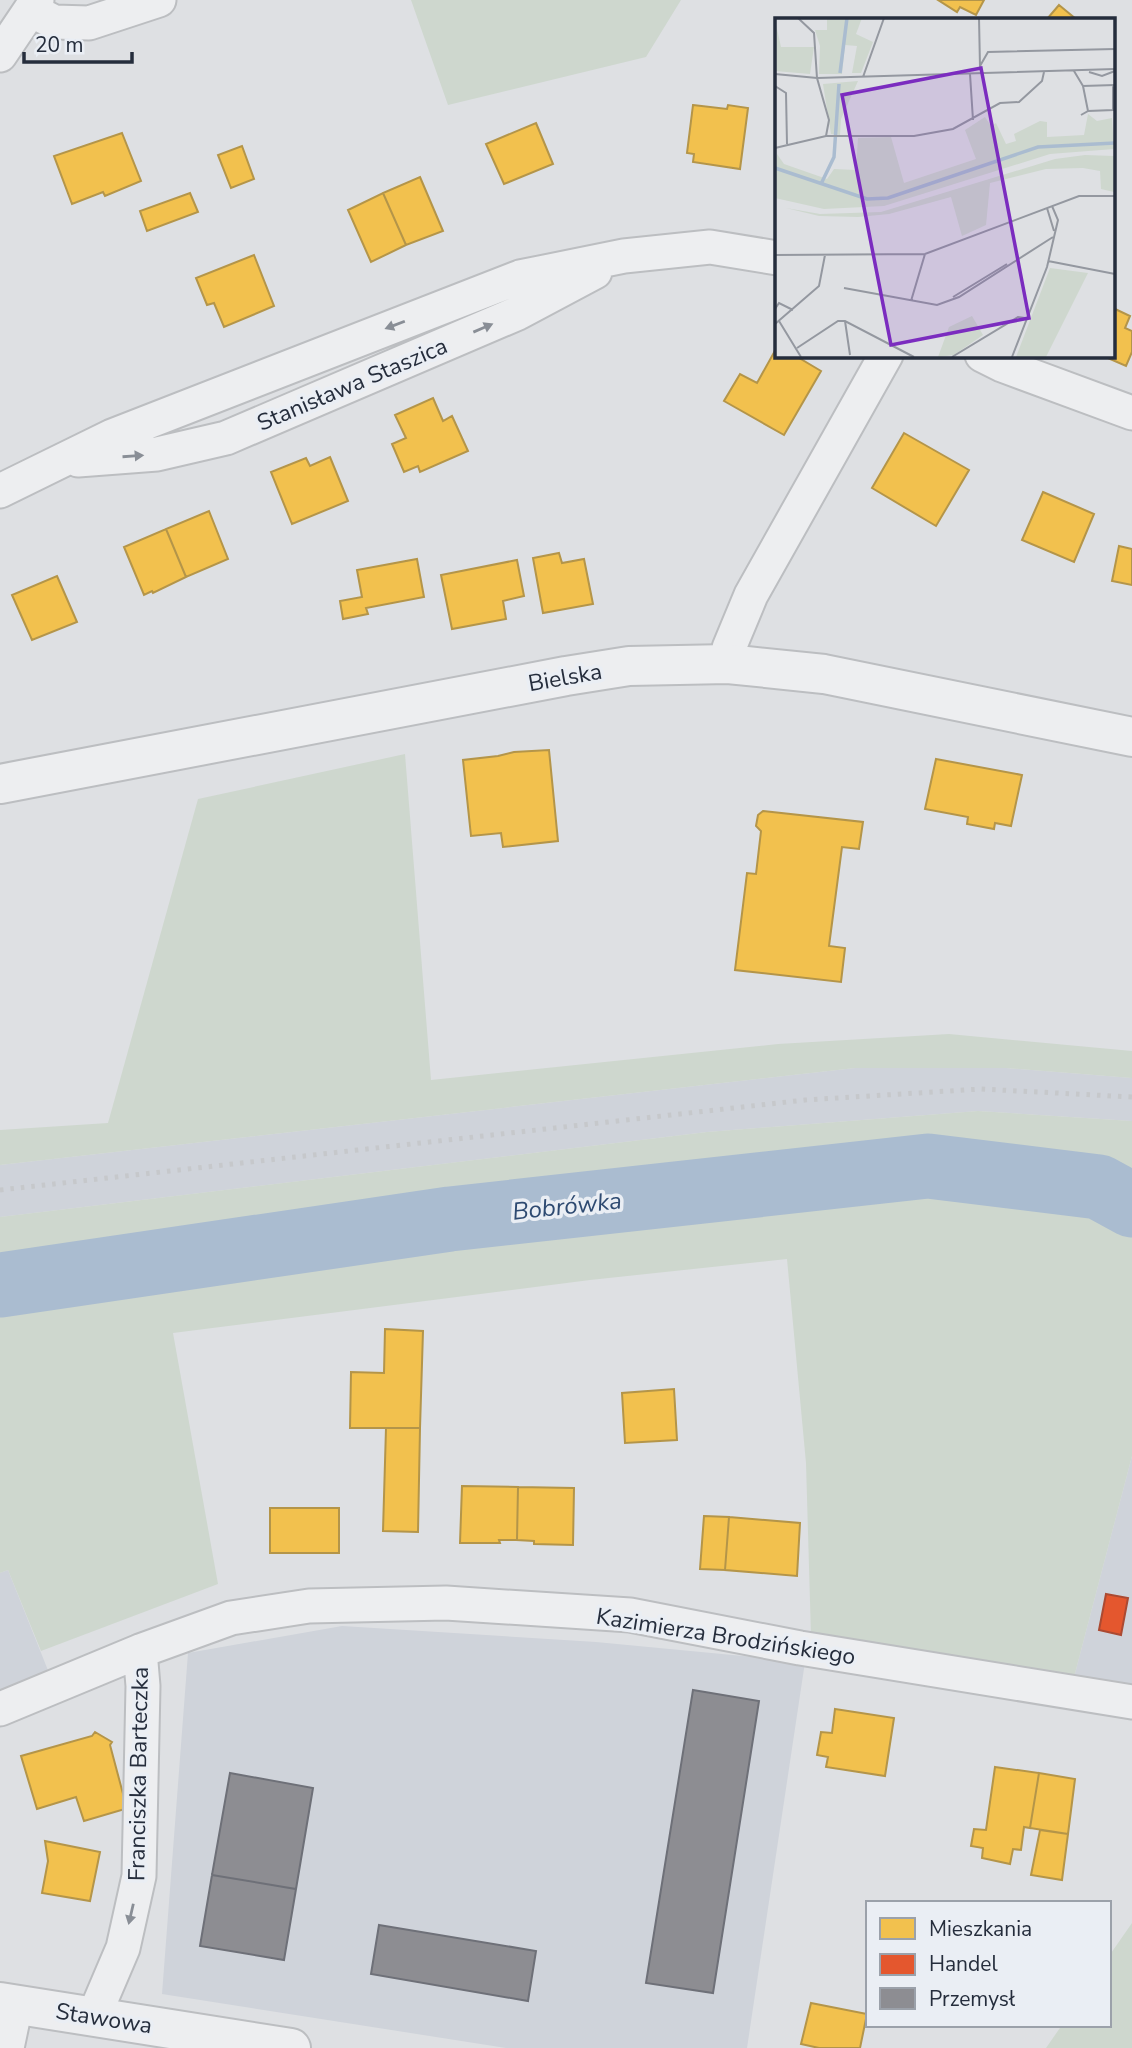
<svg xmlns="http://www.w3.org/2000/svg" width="1132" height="2048" font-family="'Nunito Sans',sans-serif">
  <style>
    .built { fill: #cfd3da }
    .green { fill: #ced7ce }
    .homes { fill: #f2c14e; stroke: #b49549; stroke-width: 2 }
    .shops { fill: #e4572e; stroke: #ab4a32; stroke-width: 2 }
    .industry { fill: #8d8d92; stroke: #6e7078; stroke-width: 2 }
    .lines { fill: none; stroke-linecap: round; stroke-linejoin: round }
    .river { stroke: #aabcd0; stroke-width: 65 }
    .minor-casing { stroke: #bcbec1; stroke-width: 37 }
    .tertiary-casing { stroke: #bcbec1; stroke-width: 42 }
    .minor { stroke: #edeef0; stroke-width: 33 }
    .tertiary { stroke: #edeef0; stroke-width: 38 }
    .rail { stroke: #c6c8cb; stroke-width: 5; stroke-dasharray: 3.5 7; stroke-linecap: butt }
    .oneway { fill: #898e96 }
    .labels { text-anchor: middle; stroke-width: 7; stroke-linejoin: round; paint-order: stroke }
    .street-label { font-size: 23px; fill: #252d3c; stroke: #eaeef4 }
    .water-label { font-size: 24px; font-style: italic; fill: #2e4a71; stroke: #eaeef4 }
    .inset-river { fill: none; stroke: #aabcd0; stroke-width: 3.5 }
    .inset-road { fill: none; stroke: #9498a0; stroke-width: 2 }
    .view { fill: #7b2cbf; fill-opacity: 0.15; stroke: #7b2cbf; stroke-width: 3.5 }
    .inset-edge { fill: none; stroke: #252d3c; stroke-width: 3.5 }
  </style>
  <rect width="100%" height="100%" fill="#dee0e3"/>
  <path class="built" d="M855,1068H1006L1132,1078V1121L978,1111L707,1132L0,1217V1165Z
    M1132,1456V1689L1073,1681Z
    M8,1570L61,1703L0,1723V1573Z
    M342,1626L596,1642L805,1662L747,2048H506L162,1994L188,1653Z"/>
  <path class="green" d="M411,0H681L646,57L448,105Z
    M405,754L431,1080L778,1044L949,1034L1132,1051V1078L1006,1068H855L0,1165V1130L108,1123L198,799Z
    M978,1111L1132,1121V1456L1073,1681L811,1636L806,1463L787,1259L590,1280L173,1333L218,1584L41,1651L8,1570L0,1573V1217L707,1132Z
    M1132,1923V2048H1046L1062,2025H1109V1956Z"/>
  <path class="homes" d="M938,0H984L976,15L960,7L957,12Z
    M1059,5L1076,19H1047Z
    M693,105L727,109L728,105L748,108L740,169L693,162L694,154L687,153Z
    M536,123L553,164L504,184L486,144Z
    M122,133L141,181L105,196L103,192L72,204L54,156Z
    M242,146L254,179L231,188L218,155Z
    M420,177L443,231L406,245L383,193Z
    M190,193L198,212L147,231L140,211Z
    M383,193L406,245L371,262L348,210Z
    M254,255L274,306L224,327L214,303L207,305L196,278Z
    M1113,308L1130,316L1125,328L1132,331V352L1126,366L1101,355H1113Z
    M777,347V355H794L821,371L784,435L724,401L740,374L757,383Z
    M433,398L443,421L452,416L468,451L420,472L418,466L404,472L392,444L406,438L395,415Z
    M904,433L969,470L936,526L872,488Z
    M330,457L348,501L292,524L271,472L306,458L310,466Z
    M1043,492L1094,514L1074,562L1022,540Z
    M209,511L228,559L186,577L166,529Z
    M166,529L186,577L153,593L152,591L144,595L124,547Z
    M1119,546L1132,549V585L1112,581Z
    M559,553L562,563L584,559L593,604L543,613L533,558Z
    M417,559L424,597L366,608L368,614L343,619L340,601L362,597L357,570Z
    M517,560L524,596L503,601L506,619L452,629L441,575Z
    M57,576L77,622L32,640L12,595Z
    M549,750L558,841L503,847L501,833L471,836L463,760L498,756L514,752Z
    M936,759L1022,775L1011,826L995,823L994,829L967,824L968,817L925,809Z
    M763,811L863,822L859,849L842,847L829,946L845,948L841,982L735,970L747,873L756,874L761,831L756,826L758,815Z
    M385,1329L423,1331L420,1428H350L351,1372L384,1373Z
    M674,1389L677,1440L625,1443L622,1393Z
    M386,1428H420L418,1532L383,1531Z
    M462,1486L518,1487L517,1540H499L500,1543H460Z
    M518,1487L574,1488L573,1545L534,1544V1541L517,1540Z
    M270,1508H339V1553H270Z
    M704,1516L729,1517L725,1570L700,1569Z
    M729,1517L800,1523L797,1576L725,1570Z
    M835,1709L894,1718L885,1776L826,1767L828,1757L817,1755L821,1732L832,1733Z
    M95,1732L112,1742L110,1745L126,1805L125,1809L84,1821L76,1797L37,1809L21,1756L92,1736Z
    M995,1767L1039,1773L1030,1828L1024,1827L1021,1850L1013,1849L1010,1864L982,1858L983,1848L971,1846L974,1829L986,1830Z
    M1039,1773L1075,1779L1068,1834L1030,1828Z
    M1040,1830L1068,1834L1062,1880L1031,1875Z
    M45,1841L100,1852L90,1901L42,1893L48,1861Z
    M811,2003L867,2014L860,2048H819L801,2044Z"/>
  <path class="shops" d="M1106,1594L1128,1598L1121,1635L1099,1630Z"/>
  <path class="industry" d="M693,1690L759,1701L713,1993L646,1983Z
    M230,1773L313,1788L296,1889L212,1875Z
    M212,1875L296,1889L284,1960L200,1946Z
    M379,1925L536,1951L528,2001L371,1974Z"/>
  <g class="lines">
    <path class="river" d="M0,1285L450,1219L928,1166L1099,1187L1132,1205"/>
    <defs>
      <path id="minor" d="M31,10L54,22L89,23L159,0
        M0,55L37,0
        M982,355L1002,365L1132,413
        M78,460L157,454L226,438L518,313L595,272
        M0,491L112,436L520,277L624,256L710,247L777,258
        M728,664L729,648L751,595L886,355
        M0,1709L140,1651L231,1618L309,1606L446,1603L630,1615L800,1648L1132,1702
        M94,2016L123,1948L139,1876L143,1686L140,1651
        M7,2048L16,2005"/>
      <path id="tertiary" d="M0,784L566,676L629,666L728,664L824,674L1132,737
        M0,2002L291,2048"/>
    </defs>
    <use href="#minor" class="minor-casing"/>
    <use href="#tertiary" class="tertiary-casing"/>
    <use href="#minor" class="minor"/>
    <use href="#tertiary" class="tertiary"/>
    <path class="rail" d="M0,1190L805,1100L981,1089L1132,1097"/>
  </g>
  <defs><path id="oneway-solid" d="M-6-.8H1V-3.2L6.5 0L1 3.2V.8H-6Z" transform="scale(1.75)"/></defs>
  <g class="oneway">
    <use href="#oneway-solid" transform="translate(395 325) rotate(159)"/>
    <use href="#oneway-solid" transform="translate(483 328) rotate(-23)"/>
    <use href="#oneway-solid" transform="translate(133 456) rotate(-4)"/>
    <use href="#oneway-solid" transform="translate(131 1914) rotate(103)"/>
  </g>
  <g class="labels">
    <g class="street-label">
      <text transform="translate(352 384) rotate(-23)" y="8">Stanisława Staszica</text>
      <text transform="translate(565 677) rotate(-10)" y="8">Bielska</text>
      <text transform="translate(726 1636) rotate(9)" y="8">Kazimierza Brodzińskiego</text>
      <text transform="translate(138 1774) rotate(-89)" y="8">Franciszka Barteczka</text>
      <text transform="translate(104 2018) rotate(9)" y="8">Stawowa</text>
    </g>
    <g class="water-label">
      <text transform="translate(567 1206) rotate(-6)" y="8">Bobrówka</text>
    </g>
  </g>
  <g transform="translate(775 18)">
    <rect width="340" height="340" fill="#dee0e3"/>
    <path d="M52,0H87L81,16L98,24L86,55H77L82,28L70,27L67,56H44L45,28L40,12H52ZM0,2L6,29H39L35,56L0,53ZM83,63L66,101L65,117L56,116L48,66ZM313,96L322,103L337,100L339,131L275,136L109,188L49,191L0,180L2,136L9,146L52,161L59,151L81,152L83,120L116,119L129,165L201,141L190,112L210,99L216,108L221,105L231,126L241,123L239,116L265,103L272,104V119L309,117ZM310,137L339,138V174L326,171L325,153L308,150L271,151L215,165L211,207L187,218L176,179L114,196L83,199L44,198L11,190L45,196L106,194L280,141ZM275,250L313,255L271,339H241ZM197,298L208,317L179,337L163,339L174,309Z" fill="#ced7ce"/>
    <path class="inset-river" d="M65,55L72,0M0,150L92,181L113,180L263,129L340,125M46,166L59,139L64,66"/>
    <path class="inset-road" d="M0,0H23L39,15L42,60L54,102L51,118M204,0L205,49M205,48L213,34L340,31M299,53L308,68L340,67M314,54L327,58L340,53M0,56L42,60L340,51M195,56L198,102M88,59L109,0M0,68L11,75L12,126M313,93L338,92V68M306,97L313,93L308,68M0,130L51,118H139L178,111L225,85L244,84L267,63L269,54M272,190L279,213M0,237L150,236L304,178H340M273,243L340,256M69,270L162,287L184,279L278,219M178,279L232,246M136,283L150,236M0,291L4,285L18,292M4,303L26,339M70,303L75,337M0,306L44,268L50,237M22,330L63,303H70L139,339M177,339L243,299L250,300M237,339L272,249L283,202L277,188"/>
    <path class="view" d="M206,50L254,300L116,327L67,77Z"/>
    <rect width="340" height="340" class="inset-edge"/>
  </g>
  <rect x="866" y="1901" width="245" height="126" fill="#eaeef4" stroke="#9ba1aa" stroke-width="2"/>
  <rect x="880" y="1918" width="35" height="21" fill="#f2c14e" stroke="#9ba1aa" stroke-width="2"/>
  <text x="929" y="1936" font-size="21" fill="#252d3c">Mieszkania</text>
  <rect x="880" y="1954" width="35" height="21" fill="#e4572e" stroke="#9ba1aa" stroke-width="2"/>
  <text x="929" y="1971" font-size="21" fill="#252d3c">Handel</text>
  <rect x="880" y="1988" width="35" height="21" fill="#8d8d92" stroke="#9ba1aa" stroke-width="2"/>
  <text x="929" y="2006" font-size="21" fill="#252d3c">Przemysł</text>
  <path d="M24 52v10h108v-10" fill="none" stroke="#252d3c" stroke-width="3.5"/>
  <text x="35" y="52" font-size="21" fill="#252d3c" stroke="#eaeef4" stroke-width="5" paint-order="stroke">20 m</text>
</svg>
